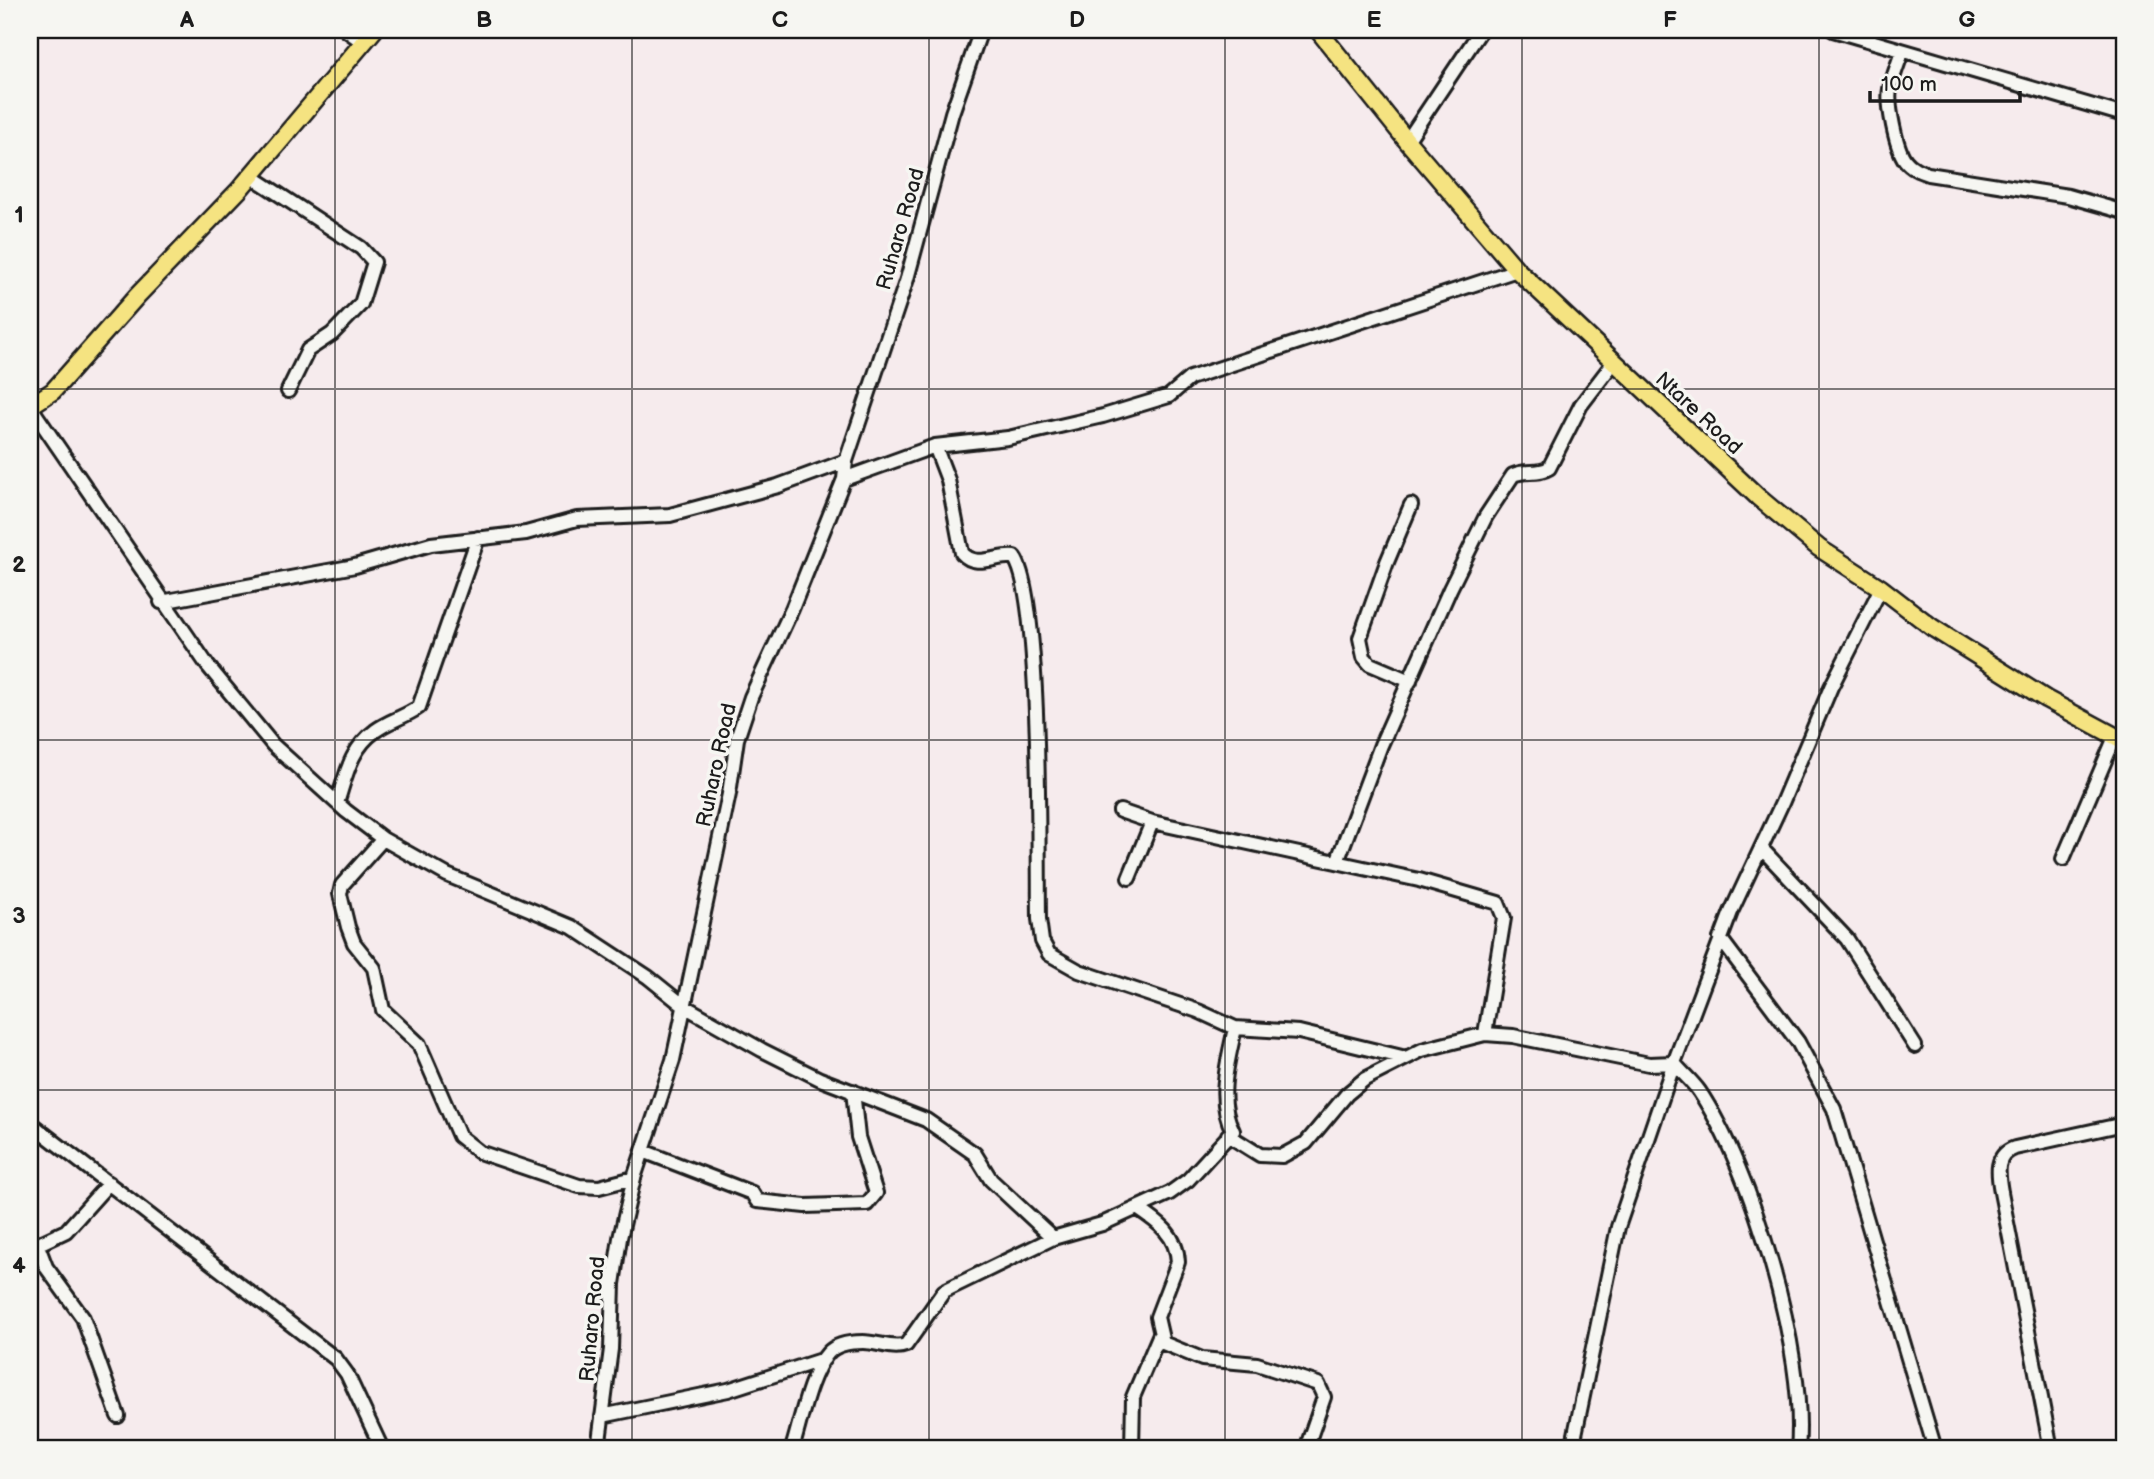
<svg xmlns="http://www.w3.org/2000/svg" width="2154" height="1479" font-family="'Balsamiq Sans',sans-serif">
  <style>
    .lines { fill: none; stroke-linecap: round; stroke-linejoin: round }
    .minor-casing { stroke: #1c1c1c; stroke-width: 18 }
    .major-casing { stroke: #1c1c1c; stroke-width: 21 }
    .minor { stroke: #f6f6f2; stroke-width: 12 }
    .major { stroke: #f5e381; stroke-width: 16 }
    .grid { fill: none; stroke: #1c1c1c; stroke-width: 2; stroke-opacity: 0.55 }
    .labels { text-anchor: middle; stroke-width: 7; stroke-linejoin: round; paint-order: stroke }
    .street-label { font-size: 21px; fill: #1c1c1c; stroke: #f6f6f2 }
    .neatline { fill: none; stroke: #1c1c1c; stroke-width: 2.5 }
    .grid-label { font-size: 23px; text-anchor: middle; font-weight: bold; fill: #1c1c1c }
  </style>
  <rect width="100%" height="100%" fill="#f6ebed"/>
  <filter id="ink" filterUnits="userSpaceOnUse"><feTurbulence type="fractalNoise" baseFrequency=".0143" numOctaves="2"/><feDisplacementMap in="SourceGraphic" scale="14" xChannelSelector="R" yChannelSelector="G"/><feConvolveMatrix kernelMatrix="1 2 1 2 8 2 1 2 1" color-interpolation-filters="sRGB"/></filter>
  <g filter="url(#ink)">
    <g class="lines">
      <defs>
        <path id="minor" d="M346,30L363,42
          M1833,30L2124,115
          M1902,52C1898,64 1893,76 1890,89C1887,104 1896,148 1905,160C1911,168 1919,171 1928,174L2068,196L2124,212
          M1407,141L1481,30
          M251,176L361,248L374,262L361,304L332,334L308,350L288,391
          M30,406L208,666L273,745L346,811L383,839L447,875L572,927L648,977L684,1006L762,1050L820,1079L926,1120L975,1154L991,1180L1053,1238
          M935,446L948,480L962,553C976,569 996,555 1014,557C1042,594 1038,858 1039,919L1042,941L1049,954L1079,971L1198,1011L1235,1028L1299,1032L1406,1058
          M844,479L935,446L1008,438L1103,416L1169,396L1190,378L1517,270
          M161,602L355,566L431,544L526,533L577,519L670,515L778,486L846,461
          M1410,681L1370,664L1364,657L1360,638L1387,562L1411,505
          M337,803C346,776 350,749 375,731C388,721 405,717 419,707L478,538
          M1120,811L1152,822L1419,880L1498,903L1504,918L1485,1034
          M383,839L342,885L340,894L348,927L354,943L374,968L383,1010L419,1044L459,1136L479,1152L579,1186L599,1187L634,1178
          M1761,848L1847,939L1915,1046
          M2063,859L2115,737
          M1337,862L1381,745L1450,589L1486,516L1513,475C1525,469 1538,475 1549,468L1581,405L1614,362
          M1129,878L1152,822
          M1720,938L1798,1042L1834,1109L1935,1449
          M1674,1063C1682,1073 1692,1081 1699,1091C1752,1170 1807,1354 1798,1449
          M30,1123L336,1359L347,1374L382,1449
          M1228,1135L1260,1155L1282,1156L1306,1143L1347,1094L1365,1079L1422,1050L1485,1034L1513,1036L1649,1064L1674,1063L1731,912L1782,803L1831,687L1881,588
          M643,1151L752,1193L757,1201L805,1206L867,1204L876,1193L858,1137L853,1091
          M1137,1208C1158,1222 1177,1235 1178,1262L1157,1317L1163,1343L1202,1359L1257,1364L1318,1384L1324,1397L1306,1449
          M38,1246L46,1267L83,1318L118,1416
          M30,1248L66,1231L109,1183
          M602,1416L728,1390L824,1359
          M598,1449L611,1349L613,1284L620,1238L634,1178L673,1060L729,794L737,739L751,697L792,609L844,479L846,461L907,279L952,113L981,30
          M792,1449C800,1424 810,1372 828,1353C836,1344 852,1342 863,1342C878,1342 893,1350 906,1345L944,1291L1053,1238L1102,1224L1170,1193L1188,1180L1233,1131C1216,1099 1228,1062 1235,1028
          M1132,1449L1133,1397L1159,1336
          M1572,1449L1618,1227L1674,1063
          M2051,1449L2001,1192C1998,1174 1994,1155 2015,1148L2124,1124"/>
        <path id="major" d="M1318,30L1407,141L1517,270L1758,497L1819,548L1881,588L1933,628L2046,699L2124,741
          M30,406L53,391L137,296L239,190L374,30"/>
      </defs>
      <use href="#minor" class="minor-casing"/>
      <use href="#major" class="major-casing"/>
      <use href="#minor" class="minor"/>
      <use href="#major" class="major"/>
    </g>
  </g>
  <path class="grid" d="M335,30V1449M632,30V1449M929,30V1449M1225,30V1449M1522,30V1449M1819,30V1449M30,389H2124M30,740H2124M30,1090H2124"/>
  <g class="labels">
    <g class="street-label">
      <text transform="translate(900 229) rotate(-74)" y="7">Ruharo Road</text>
      <text transform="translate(1699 413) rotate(43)" y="7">Ntare Road</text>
      <text transform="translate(716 765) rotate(-78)" y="7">Ruharo Road</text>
      <text transform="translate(592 1319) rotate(-85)" y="7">Ruharo Road</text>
    </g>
  </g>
  <rect width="2154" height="1479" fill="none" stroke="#f6f6f2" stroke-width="77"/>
  <path d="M1870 91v10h150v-10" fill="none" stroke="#1c1c1c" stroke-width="3.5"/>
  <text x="1881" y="91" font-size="21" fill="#1c1c1c" stroke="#f6f6f2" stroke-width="5" paint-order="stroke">100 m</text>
  <rect x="38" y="38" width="2078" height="1402" class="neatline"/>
  <g class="grid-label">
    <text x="187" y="27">A</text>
    <text x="484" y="27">B</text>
    <text x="780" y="27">C</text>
    <text x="1077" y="27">D</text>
    <text x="1374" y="27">E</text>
    <text x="1670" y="27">F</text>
    <text x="1967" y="27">G</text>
    <text x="19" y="222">1</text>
    <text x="19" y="572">2</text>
    <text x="19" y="923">3</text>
    <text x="19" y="1273">4</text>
  </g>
</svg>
